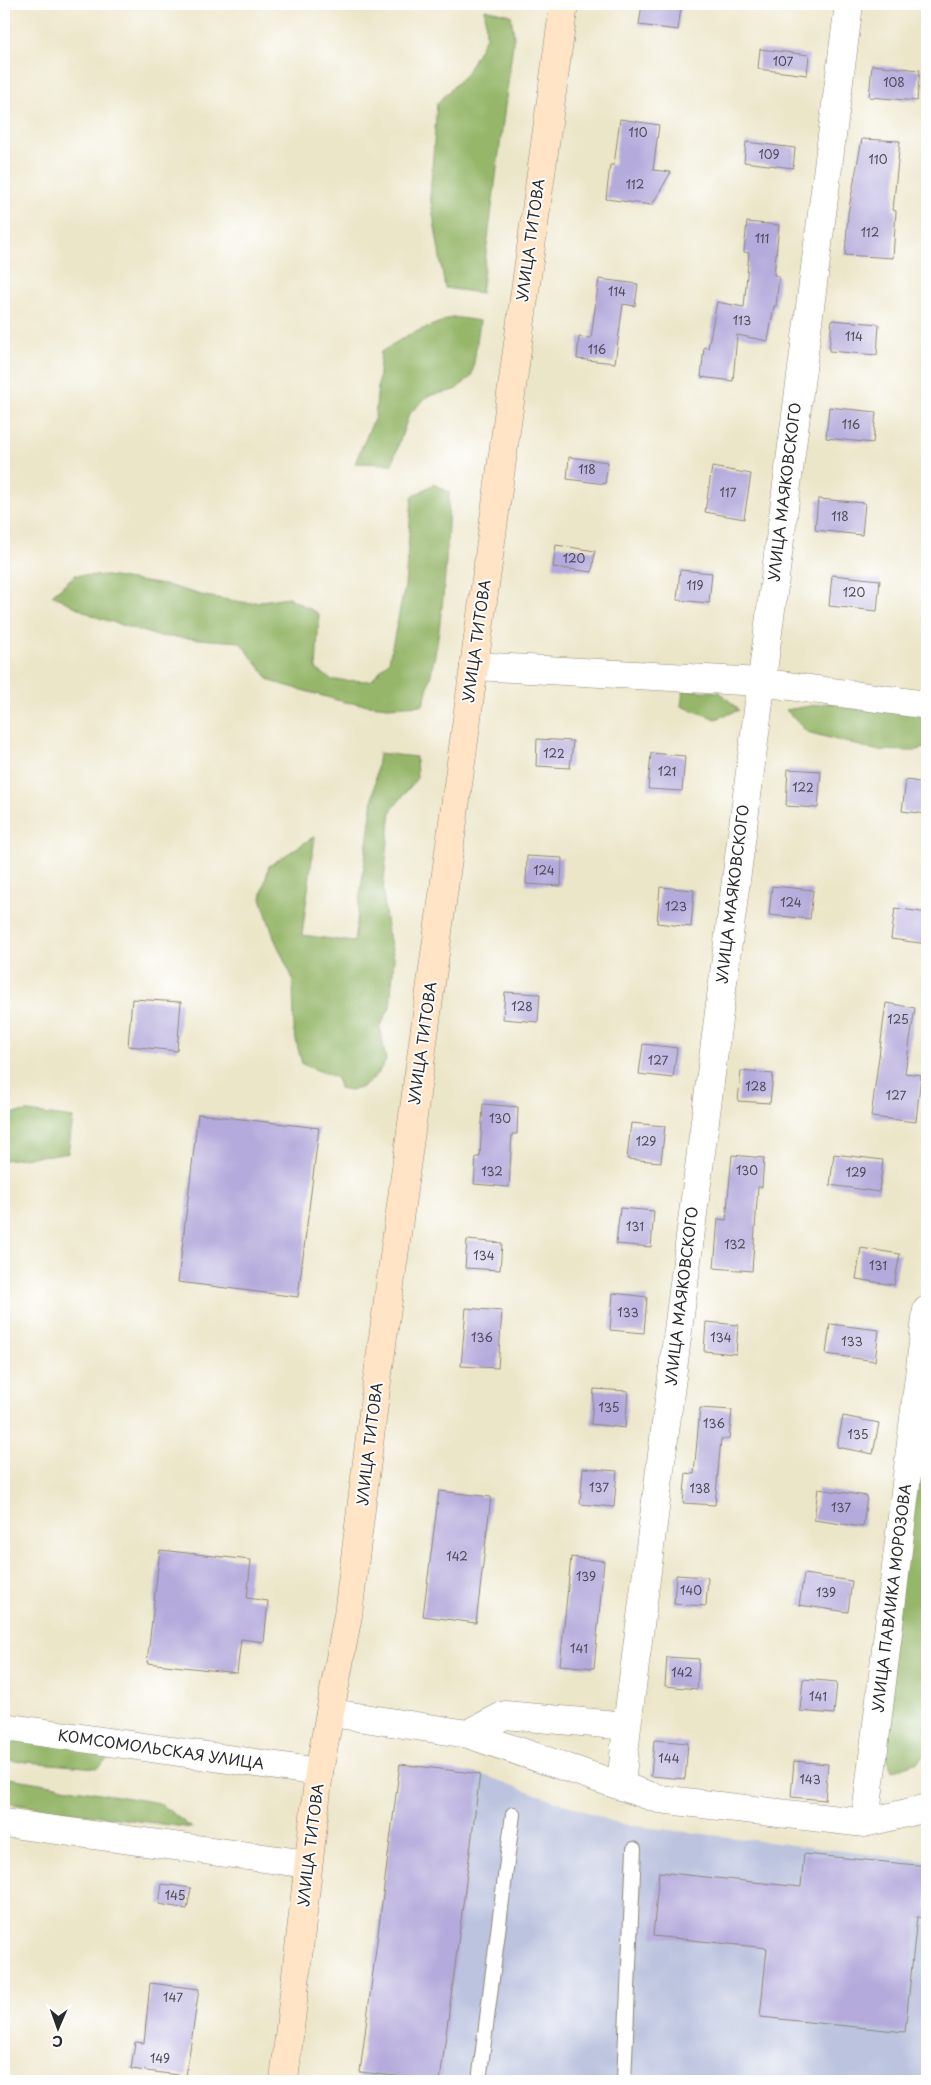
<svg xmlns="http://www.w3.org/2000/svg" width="931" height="2085" font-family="'Playpen Sans',sans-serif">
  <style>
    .industrial { fill: #bbc3de }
    .forest { fill: #96b76b; stroke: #60714b }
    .building { fill: #b4aadb }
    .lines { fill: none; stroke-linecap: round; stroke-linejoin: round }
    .service-casing { stroke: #8c887a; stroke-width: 16 }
    .minor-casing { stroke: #8c887a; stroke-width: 29 }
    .tertiary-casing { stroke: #8c887a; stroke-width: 29 }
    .secondary-casing { stroke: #8c887a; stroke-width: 29 }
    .service { stroke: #fff; stroke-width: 14 }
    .minor { stroke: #fff; stroke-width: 28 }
    .tertiary { stroke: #fff; stroke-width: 28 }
    .secondary { stroke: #ffe4c6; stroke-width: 28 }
    .labels { text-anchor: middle; stroke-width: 4; stroke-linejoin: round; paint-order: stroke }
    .number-label { font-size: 12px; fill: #4d4b57 }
    .street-label { font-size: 15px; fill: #2b2b2b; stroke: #fff }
  </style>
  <rect width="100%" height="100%" fill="#fff"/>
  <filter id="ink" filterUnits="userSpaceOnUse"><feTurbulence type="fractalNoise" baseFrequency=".02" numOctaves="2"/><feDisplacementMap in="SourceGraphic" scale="10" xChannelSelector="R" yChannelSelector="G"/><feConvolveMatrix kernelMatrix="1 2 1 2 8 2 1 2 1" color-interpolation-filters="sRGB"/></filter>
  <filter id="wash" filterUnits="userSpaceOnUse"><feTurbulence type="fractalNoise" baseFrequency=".0096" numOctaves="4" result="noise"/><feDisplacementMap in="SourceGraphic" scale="20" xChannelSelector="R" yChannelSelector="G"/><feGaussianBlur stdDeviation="1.12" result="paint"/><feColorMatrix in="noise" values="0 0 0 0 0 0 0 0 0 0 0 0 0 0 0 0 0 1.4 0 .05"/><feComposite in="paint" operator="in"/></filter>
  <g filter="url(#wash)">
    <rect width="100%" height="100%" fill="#ece6c9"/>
    <path class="industrial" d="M400,1764L481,1774L620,1824L927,1861V2081H359Z"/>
    <path class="forest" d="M485,9L511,15L514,36L481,293L445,288L430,196L437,103L466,74L486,37Z
      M453,317L480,321L472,376L455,390L428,396L409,414L392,464L355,463L375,417L381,352L408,335Z
      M433,484L449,492C447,563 443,637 423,705L387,707L344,702L270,681L240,642L157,636L96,617L52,595L75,575L107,576L170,586L205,596L248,603L288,597L319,614L316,669L332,680L371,681L389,661L405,586L412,497Z
      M683,690L720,692L739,710L716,719L681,706Z
      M927,702V747L914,751L875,750L807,732L786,710L828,703Z
      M379,753L416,757L417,778L391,811L383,891L387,928L394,958L390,1007L380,1027L386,1061C374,1079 363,1095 339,1088L337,1078L302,1064L294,1032L293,979L274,938L261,898L269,866L315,836L302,935L354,942Z
      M28,1112L73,1118L68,1153L4,1160V1114Z
      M927,1375V1750L918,1762L892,1771L881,1743Z
      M4,1739L115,1752L97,1768L4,1760Z
      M4,1777L159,1803L192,1828L4,1803Z"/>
    <g id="blocks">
      <path class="building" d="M642,4L681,8L678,30L639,25Z
        M760,49L809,55L807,75L758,69Z
        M872,65L920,70L917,101L869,97Z
        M620,119L659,125L653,170L671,172L652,205L606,199L610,165H614Z
        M862,139L900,141L893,210L896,211L893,258L845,255L848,213Z
        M746,142L795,148L793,168L744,162Z
        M747,222L779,225L774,275L779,276L776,306H774L768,341L737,335L733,381L701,377L704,347L708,348L717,302L744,307L749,253L744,252Z
        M599,279L638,284L635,306L623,304L615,363L577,359L579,337L591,338Z
        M832,320L879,324L877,355L829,351Z
        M829,407L876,412L873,443L826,438Z
        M569,457L608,462L605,484L567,479Z
        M712,467L751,474L744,519L705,512Z
        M818,499L865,503L862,535L815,530Z
        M556,545L595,551L592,572L553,567Z
        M680,570L712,573L709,603L677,600Z
        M832,575L880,580L877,611L829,606Z
        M537,739L573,741L570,768L536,766Z
        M651,753L685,756L682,791L648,789Z
        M788,769L821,771L818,808L786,806Z
        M906,780L927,783V814L902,811Z
        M527,856L562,858L561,886L526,884Z
        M772,886L813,890L810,919L769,915Z
        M660,887L694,890L691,927L657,923Z
        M895,908L927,913V944L891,939Z
        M505,992L540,994L538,1022L503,1019Z
        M132,999L181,1002L177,1051L128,1046Z
        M886,1003L915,1008L905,1073L921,1075L916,1122L871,1117Z
        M643,1044L677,1048L673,1078L639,1074Z
        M741,1071L773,1074L770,1103L738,1101Z
        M483,1104L518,1107L517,1134H512L509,1187L474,1184L476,1157H480Z
        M198,1114L319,1128L298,1297L178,1282Z
        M631,1123L665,1126L661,1162L627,1159Z
        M834,1154L883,1160L879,1192L830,1185Z
        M732,1155L764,1158L762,1187H758L752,1271L714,1268L718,1219L726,1220Z
        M620,1208L654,1211L651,1247L616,1244Z
        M467,1240L502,1243L500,1270L465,1268Z
        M861,1248L900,1254L894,1285L856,1279Z
        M613,1293L647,1297L644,1333L610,1330Z
        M466,1308L502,1311L498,1368L461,1366Z
        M706,1322L738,1325L736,1354L704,1351Z
        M830,1324L879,1330L875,1361L826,1354Z
        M594,1389L628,1391L625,1428L591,1424Z
        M700,1408L732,1410L729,1439H721L715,1505L683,1503L686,1473L694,1474Z
        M843,1416L879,1423L873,1454L837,1447Z
        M583,1468L617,1471L614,1507L580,1504Z
        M818,1489L867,1496L863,1527L814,1520Z
        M439,1491L491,1497L476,1623L423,1616Z
        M160,1550L251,1560L247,1598L268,1601L264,1642L241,1639L237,1673L147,1663Z
        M571,1557L604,1561L594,1668L560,1665Z
        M804,1574L852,1581L848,1612L799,1605Z
        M676,1575L708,1577L706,1606L674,1604Z
        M667,1657L699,1659L697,1689L665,1686Z
        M803,1679L837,1682L834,1714L800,1711Z
        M654,1740L688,1743L685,1779L651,1776Z
        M794,1761L828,1764L825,1800L791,1797Z
        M400,1764L480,1774L440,2081L360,2072Z
        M804,1854L927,1866V1918L917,1917L905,2032L760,2017L767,1948L653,1936L659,1872L801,1887Z
        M162,1884L191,1888L187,1909L159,1904Z
        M150,1983L199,1989L186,2076L131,2069L135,2042L144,2043Z"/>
    </g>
  </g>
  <g filter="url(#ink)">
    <use href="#blocks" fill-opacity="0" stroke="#8c887a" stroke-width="1"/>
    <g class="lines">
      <defs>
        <path id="service" d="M479,2081L513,1814
          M624,2081L634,1849"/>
        <path id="minor" d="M474,666L760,682L927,705
          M332,1713L468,1734L659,1799L865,1823L927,1808
          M468,1734L505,1715L627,1726
          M621,1785L627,1726L849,4
          M865,1823L927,1310"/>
        <path id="tertiary" d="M4,1727L319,1772
          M4,1823L308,1864"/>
        <path id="secondary" d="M284,2081L319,1772L348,1615L375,1396L564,4"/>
      </defs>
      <use href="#service" class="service-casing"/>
      <use href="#minor" class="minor-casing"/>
      <use href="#tertiary" class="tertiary-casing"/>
      <use href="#secondary" class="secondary-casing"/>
      <use href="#service" class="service"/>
      <use href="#minor" class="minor"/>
      <use href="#tertiary" class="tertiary"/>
      <use href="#secondary" class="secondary"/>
    </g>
  </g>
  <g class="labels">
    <g class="number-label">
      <text x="783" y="66">107</text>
      <text x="894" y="87">108</text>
      <text x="638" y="137">110</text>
      <text x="769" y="159">109</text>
      <text x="878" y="164">110</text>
      <text x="635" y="189">112</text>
      <text x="870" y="237">112</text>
      <text x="762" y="243">111</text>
      <text x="617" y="296">114</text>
      <text x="742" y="325">113</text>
      <text x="854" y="341">114</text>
      <text x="597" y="354">116</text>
      <text x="851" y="429">116</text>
      <text x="587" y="474">118</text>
      <text x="728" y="497">117</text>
      <text x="840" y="521">118</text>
      <text x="574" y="563">120</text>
      <text x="695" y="590">119</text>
      <text x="854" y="597">120</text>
      <text x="554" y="758">122</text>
      <text x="667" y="776">121</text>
      <text x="803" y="792">122</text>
      <text x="544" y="875">124</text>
      <text x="791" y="907">124</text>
      <text x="676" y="911">123</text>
      <text x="522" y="1011">128</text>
      <text x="898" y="1024">125</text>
      <text x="658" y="1065">127</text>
      <text x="756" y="1091">128</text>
      <text x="896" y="1100">127</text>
      <text x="500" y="1123">130</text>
      <text x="646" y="1146">129</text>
      <text x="747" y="1175">130</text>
      <text x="492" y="1176">132</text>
      <text x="856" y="1177">129</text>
      <text x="635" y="1231">131</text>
      <text x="735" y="1249">132</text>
      <text x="484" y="1260">134</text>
      <text x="878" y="1270">131</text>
      <text x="628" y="1317">133</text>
      <text x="482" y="1342">136</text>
      <text x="721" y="1342">134</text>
      <text x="852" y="1346">133</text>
      <text x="609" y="1412">135</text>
      <text x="714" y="1428">136</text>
      <text x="858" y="1439">135</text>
      <text x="599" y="1492">137</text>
      <text x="700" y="1493">138</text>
      <text x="841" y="1512">137</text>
      <text x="457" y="1561">142</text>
      <text x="586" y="1581">139</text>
      <text x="691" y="1595">140</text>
      <text x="826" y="1597">139</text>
      <text x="579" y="1653">141</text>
      <text x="682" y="1677">142</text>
      <text x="818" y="1701">141</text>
      <text x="669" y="1763">144</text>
      <text x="810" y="1784">143</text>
      <text x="175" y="1900">145</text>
      <text x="173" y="2002">147</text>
      <text x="160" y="2063">149</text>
    </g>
    <g class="street-label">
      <text transform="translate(531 240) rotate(-82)" y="5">УЛИЦА ТИТОВА</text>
      <text transform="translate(785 492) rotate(-83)" y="5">УЛИЦА МАЯКОВСКОГО</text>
      <text transform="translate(477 641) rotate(-82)" y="5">УЛИЦА ТИТОВА</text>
      <text transform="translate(733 894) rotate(-83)" y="5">УЛИЦА МАЯКОВСКОГО</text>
      <text transform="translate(423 1043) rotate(-82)" y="5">УЛИЦА ТИТОВА</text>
      <text transform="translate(682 1296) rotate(-83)" y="5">УЛИЦА МАЯКОВСКОГО</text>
      <text transform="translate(370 1444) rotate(-83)" y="5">УЛИЦА ТИТОВА</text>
      <text transform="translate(892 1598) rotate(-83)" y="5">УЛИЦА ПАВЛИКА МОРОЗОВА</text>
      <text transform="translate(161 1750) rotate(8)" y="5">КОМСОМОЛЬСКАЯ УЛИЦА</text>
      <text transform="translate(311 1845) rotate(-83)" y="5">УЛИЦА ТИТОВА</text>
    </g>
  </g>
  <rect width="931" height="2085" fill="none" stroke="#fff" stroke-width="20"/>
  <g transform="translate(58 2028) rotate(182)" stroke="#ffffff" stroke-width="4" paint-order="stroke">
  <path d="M0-4L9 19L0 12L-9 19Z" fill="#2b2b2b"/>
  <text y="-8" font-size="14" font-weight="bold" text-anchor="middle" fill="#2b2b2b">С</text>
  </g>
</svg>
